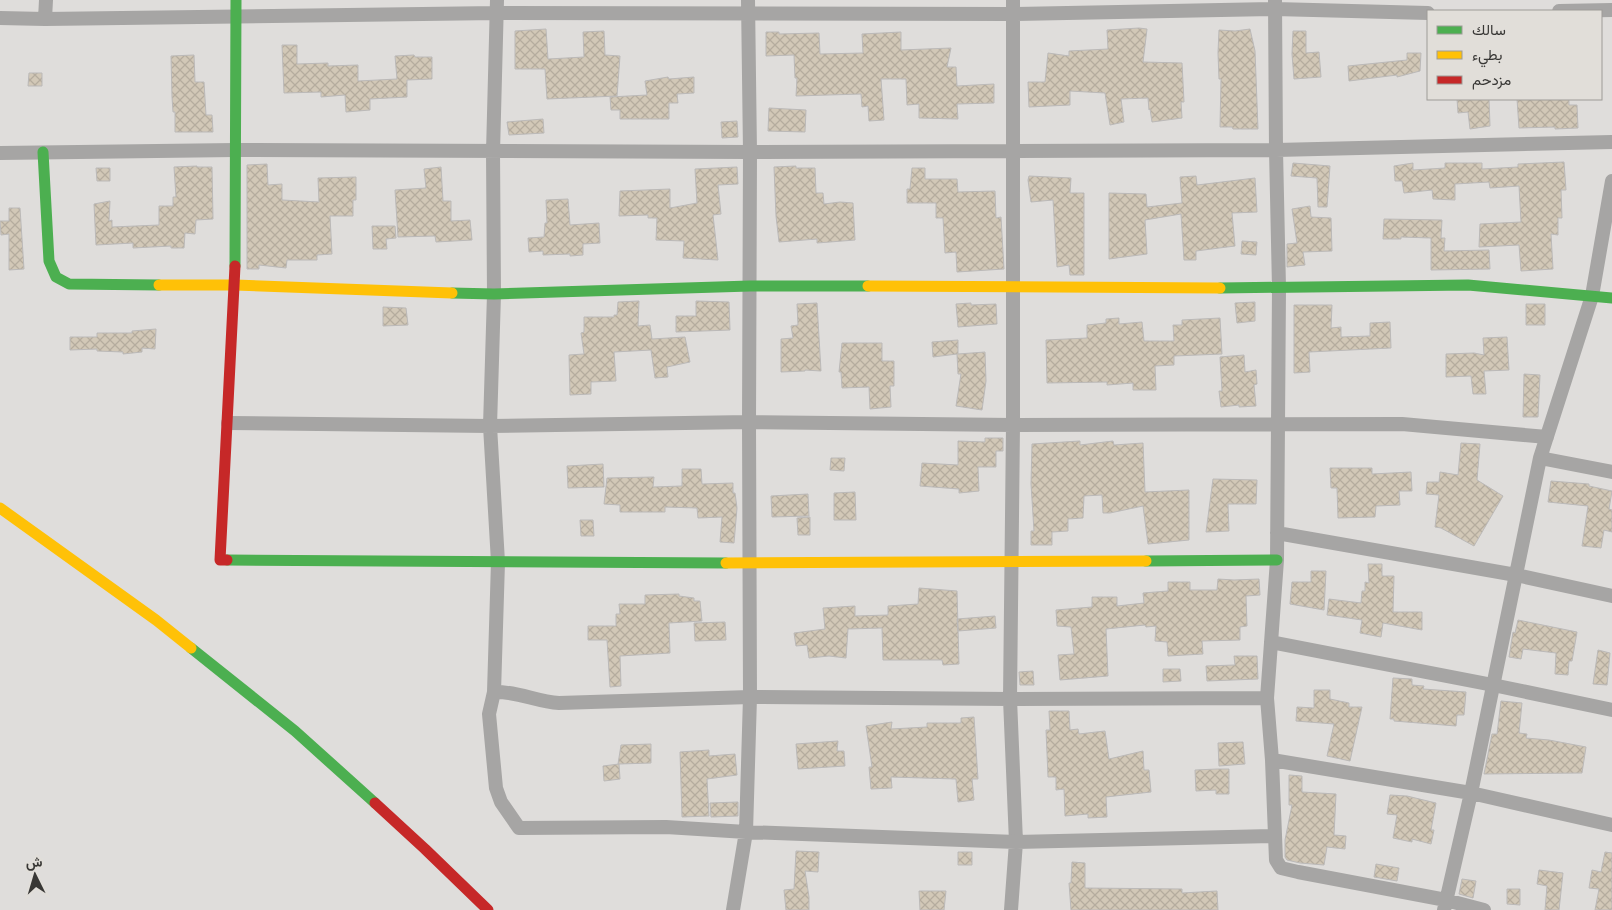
<svg xmlns="http://www.w3.org/2000/svg" width="1612" height="910" font-family="'PT Sans',Vazirmatn,sans-serif">
  <style>
    .building { fill: url(#building-cross-hatch); stroke: #bbb9b8 }
    .lines { fill: none; stroke-linecap: round; stroke-linejoin: round }
    .street { stroke: #a6a5a4; stroke-width: 14 }
    .fast { stroke: #4caf50; stroke-width: 11 }
    .slow { stroke: #ffc107; stroke-width: 11 }
    .jam { stroke: #c62828; stroke-width: 11 }
  </style>
  <defs>
    <pattern id="building-cross-hatch" width="8" height="8" patternUnits="userSpaceOnUse" patternTransform="scale(1.25)"><rect width="8" height="8" fill="#d2c8b7"/><path d="M0 0l8 8M0 8l8-8" fill="none" stroke="#b5ac9e"/></pattern>
  </defs>
  <rect width="100%" height="100%" fill="#dfdddb"/>
  <path class="building" d="M1139,28L1147,29L1143,62L1182,63L1184,102H1181L1182,118L1152,122L1150,109L1149,110L1148,98L1121,99L1124,122L1110,125L1105,93L1070,91V105L1029,107L1028,82H1045L1048,53L1069,56V51L1108,49L1107,30Z
    M546,29L548,59L584,57L583,32L604,31L605,55L620,56L617,96L547,99L545,69H515V31Z
    M1250,29L1255,51L1258,129H1233L1232,127H1220L1221,79H1219L1218,53L1219,30L1235,31Z
    M1293,31H1306V53L1319,52L1321,77L1294,79L1292,54Z
    M766,32H779V34L819,33L820,54L863,53L862,34L901,32V50L951,48L947,67H956L957,86L994,84V103L957,104L958,119L919,118V104L907,105L906,79H881L884,120L869,121L868,106L862,107L861,94L796,96L797,78H795L794,55L766,56Z
    M282,45H297V64L328,63V66L358,65V81L397,79L395,56L414,55L415,57H432V79L407,80V97L370,99V110L346,112L345,95L321,97V92L284,93Z
    M1407,53H1421L1420,71L1397,77V75L1349,81L1348,66L1407,60Z
    M194,55L195,82H204L206,115H212L213,132H175V112H173L172,97L171,56Z
    M29,73H42V86H28Z
    M668,77L669,79L694,77V93L677,94L678,103H669V119H620V110H611L610,97L647,95L645,81Z
    M1457,99H1489L1490,126L1470,129L1468,112L1458,113Z
    M1517,99H1569V105H1577L1578,128L1555,129V127L1519,128Z
    M769,108L806,110L805,132L768,131Z
    M543,119L544,133L509,135L507,122Z
    M737,121L738,137L722,138L721,122Z
    M1564,162L1566,190H1561L1562,218H1558V235L1551,234L1553,269L1521,271L1519,245L1479,247L1480,224L1521,222L1519,186L1490,188L1489,182L1455,184V200L1433,199L1432,190L1404,193L1402,181H1395L1394,166L1413,163V170L1445,168V163H1482V169L1518,167V164Z
    M1293,163L1330,166L1327,207H1318L1317,178L1291,176Z
    M267,164L268,185L282,184V200L319,202L318,178L356,177V200H353V216H330L332,254L317,255V260H287L286,268L259,265V269H247V165Z
    M197,166V167H212L213,219L196,220L195,234L185,233L184,248H171V246L133,248V243L96,245L94,204L110,201L109,221L112,220V227L159,225V206H173V197H176L174,167Z
    M796,166V168H815L816,193H823L824,204L840,202L853,203L855,240L817,243V239L779,242L776,216L774,167Z
    M441,167L443,201H451V221L470,220L472,240L436,242L435,236L398,237L395,190L426,188L424,169Z
    M737,167L738,184L718,185L721,214L713,215L718,260L683,258L684,241L656,240L657,218H648V215L619,216L620,191L670,189V208L697,203L695,169Z
    M96,168H110V181H97Z
    M912,168H925V179H957L958,192L995,191L996,218L1001,217L1004,269L957,272L956,252L945,253L943,218H936V203H907V189H910Z
    M1029,176L1071,178L1070,193H1084V275H1070L1069,265L1057,267L1053,200L1031,202L1028,180Z
    M1196,176L1197,185L1255,178L1257,212L1232,213L1235,246L1196,251V260H1184L1181,214L1145,220L1147,254L1109,259V193L1146,194L1147,207L1182,203L1180,177Z
    M568,199L570,225L599,223L600,243L583,244V255L570,256V254L543,255V251L529,252L528,238L544,237L545,223H547L546,200Z
    M1310,206L1311,217L1331,218L1332,251L1303,252L1305,265L1287,267V244L1297,243L1292,209Z
    M9,208H20L24,269L9,270V234L1,235L0,221H9Z
    M1384,219L1442,220L1441,238H1445L1444,251L1489,250L1490,269L1431,270V238L1401,237V239H1383Z
    M372,226H395L396,238L386,239L387,249H373Z
    M1242,241L1257,242L1256,255L1241,254Z
    M639,301L638,326L650,325L652,339L685,337L690,362L667,367L668,377L655,378L651,350L614,352L616,381L591,382V394L570,395L569,355L584,354L581,333L584,332V317H614V315H617L618,302Z
    M696,301L729,302L730,330L676,332V316H696Z
    M1255,302V321L1237,323L1235,303Z
    M817,303L821,371L805,370V371L781,372V339L793,338L791,326L798,325L797,304Z
    M971,303V305L996,304L997,324L958,327L956,304Z
    M1526,304H1545V325H1526Z
    M1294,305H1332L1331,328L1341,327V337L1370,336V323L1390,322L1391,348L1309,352L1310,372L1294,373Z
    M383,307L406,308L408,325L383,326Z
    M1119,318V324L1142,322L1144,341H1174L1173,325H1182V320L1220,318L1222,354L1174,356V365L1155,366L1156,390H1133V383L1107,385V382L1047,383L1046,340L1087,338V325L1106,323V319Z
    M156,329L155,349L142,348V352L123,354V352L97,351V349L70,350V337H97V333H132V331Z
    M1507,337L1509,370L1484,371L1486,394H1473L1471,376L1446,377V354L1474,353L1484,355L1483,338Z
    M958,340V354L985,352L986,381L982,410L956,406L961,374H958L957,354L933,357L932,342Z
    M842,343H882V361H894V386H890L891,407L870,409L869,387L842,388L841,372H839Z
    M1244,355L1245,372L1256,370L1257,384L1254,385L1256,406L1239,407V405L1221,407L1219,391H1222L1220,357Z
    M1524,374L1540,375L1538,417H1523Z
    M985,438H1003V451H996V467H978L979,491L959,493V489L920,486L922,463L958,465V441L985,442Z
    M1080,441V445L1113,441L1114,445L1143,443L1145,492L1189,490V540L1148,544L1143,506L1110,513H1103L1102,495L1084,496L1083,518L1068,519V531L1052,532V545H1031V531H1034L1031,484L1032,444Z
    M1461,443L1480,444L1477,480L1503,496L1474,546L1441,528L1435,527L1439,495L1426,494L1427,482H1439L1440,472L1458,475Z
    M831,458H845L844,471L830,470Z
    M603,464L604,487L568,488L567,466Z
    M1330,468H1372V474L1411,472L1412,491H1399L1400,505L1376,506L1375,517L1338,518L1337,488H1331Z
    M682,469H701L702,484L733,483V493H735L737,508L734,543L720,542L722,517L698,518L697,508L665,507V512H620V505L604,504L607,478L654,477L653,487L682,486Z
    M1213,479L1257,480L1256,504H1228L1229,531L1206,532Z
    M1551,481L1589,484V486L1612,491L1609,509L1612,510V532L1604,530L1601,548L1582,546L1588,506L1548,502Z
    M855,492L856,520H834V493Z
    M808,494L809,516L772,517L771,496Z
    M810,517V535H798L797,518Z
    M580,520H593L594,536H581Z
    M1368,564H1382V576H1394L1393,612H1422V630L1383,623L1381,637L1360,633L1362,620L1327,615L1329,599L1361,603L1362,591H1365V582L1369,583Z
    M1311,571H1326L1324,610L1290,604L1292,582H1311Z
    M1218,579L1234,580L1259,579L1260,595L1246,596L1247,626L1240,627V640L1202,641L1203,654L1168,656L1167,642L1155,641L1156,626L1146,627L1145,625L1106,629L1108,676L1060,680L1058,655L1074,654L1071,627L1057,626L1056,610L1092,607V597H1117V606L1144,603L1143,593L1168,591V582H1190V590H1217Z
    M919,588L957,591L959,664L943,665L942,660H883L882,628L848,629L846,658L829,656L809,658L807,645L796,646L794,633L825,629L823,608L855,606V616L888,615V606L918,604Z
    M679,594V596L694,598V601H700L702,621L669,623L670,653L620,656L621,686L610,687L607,640H588V626H616V614H620L619,604H645V595Z
    M995,616L996,628L958,631L957,619Z
    M1518,620L1577,632L1572,661H1569L1568,675L1555,674L1556,653L1523,649L1521,659L1509,657L1513,632L1515,633Z
    M725,622L726,640L695,641L694,623Z
    M1598,650L1610,653L1607,685L1593,684Z
    M1234,656H1257L1258,679L1207,681L1206,666L1235,665Z
    M1163,669H1180L1181,681L1163,682Z
    M1033,671L1034,685H1020L1019,672Z
    M1393,678L1412,679V685L1424,686L1423,689L1466,692L1464,715H1457L1456,726L1394,721V719H1390Z
    M1314,690H1330V699L1349,703V707H1362L1350,761L1327,756L1334,724L1296,721L1297,707L1314,708Z
    M1501,701L1522,703L1519,733L1527,734L1526,738L1549,740L1586,747L1582,773L1484,774L1492,734H1497Z
    M1049,711H1069L1070,730L1078,729L1079,734L1105,731L1109,759L1143,751L1144,770H1149L1151,792L1106,797L1107,817L1088,818V814L1065,816L1064,789L1056,790V777H1048L1046,730H1050Z
    M974,717L978,779H972L974,800L958,802L956,779L891,777L892,788L871,789L869,767H872L866,726L892,722L891,729L927,727V723H961V718Z
    M838,741L837,751H844L845,766L798,769L796,744Z
    M1243,742L1245,764L1219,766L1218,743Z
    M651,744V763L619,764L620,779L604,781L603,766L619,764H618L621,745Z
    M709,750V756L735,754L737,775L707,779L709,816L682,817L680,752Z
    M1217,769H1229V794H1216V790L1196,791L1195,770Z
    M1289,775L1302,776V792L1336,794L1334,835L1346,836L1345,849L1327,847L1324,865L1300,863L1287,860L1285,857V840L1292,805H1289Z
    M1390,795L1407,796L1436,803L1431,830H1434L1431,844L1412,839V842L1393,838L1397,815L1387,814Z
    M738,802V816L711,817L710,803Z
    M796,851L819,852L818,872L805,871L809,897V910H786L784,890L794,889Z
    M958,852H972V865H958Z
    M1605,852L1612,853V910H1595L1599,889L1589,888L1592,870L1601,872Z
    M1072,862L1085,863V888L1182,889V893L1217,891L1218,910H1071L1069,883H1071Z
    M1376,864L1399,868L1397,881L1374,877Z
    M1539,870L1563,873L1559,910H1545L1547,886L1537,884Z
    M1462,879L1476,881L1473,898L1459,894Z
    M1507,889H1520V905L1507,904Z
    M919,891H946L944,910H920Z"/>
  <g class="lines">
    <path class="street" d="M497,0L493,152L494,294L490,426L498,562L494,692L489,714L496,788L501,802L519,828L666,827L746,832L1016,842L1275,836
      M1275,1L1276,150L1279,288L1277,560L1267,698L1272,760L1276,860L1281,868L1298,872L1446,900L1484,910
      M1559,11L1612,10
      M0,18L45,19L497,13L1013,14L1275,9L1428,13
      M45,19L46,0
      M0,153L235,150L750,152L1276,150L1612,142
      M228,423L490,426L749,422L1013,425L1402,424L1547,437
      M1540,458L1612,472
      M1277,533L1516,575L1612,596
      M1271,642L1493,685L1612,710
      M494,692C517,691 537,702 559,703L750,697L1010,699L1267,698
      M1272,760L1471,793L1612,825
      M733,910L746,832L750,697L749,422L750,152L748,0
      M1011,910L1016,842L1010,699L1013,425V0
      M1444,910L1471,793L1540,458L1592,296L1612,181"/>
    <path class="fast" d="M43,152L49,261L56,277L69,284L159,285
      M235,266L236,0
      M1220,288L1468,285L1612,298
      M452,293L494,294L750,286H868
      M227,560L726,563
      M1146,561L1277,560
      M191,648L295,731L375,803"/>
    <path class="slow" d="M159,285H235L452,293
      M868,286L1220,288
      M0,508L156,620L191,648
      M726,563L1146,561"/>
    <path class="jam" d="M227,560H220L235,266
      M375,803L425,849L488,910"/>
  </g>
  <rect x="1427" y="10" width="175" height="90" fill="#e1ded9" stroke="#9d9b97"/>
  <rect x="1437" y="26" width="25" height="8" fill="#4caf50" stroke="#9d9b97"/>
  <text x="1472" y="35" font-size="15" fill="#383735">سالك</text>
  <rect x="1437" y="51" width="25" height="8" fill="#ffc107" stroke="#9d9b97"/>
  <text x="1472" y="60" font-size="15" fill="#383735">بطيء</text>
  <rect x="1437" y="76" width="25" height="8" fill="#c62828" stroke="#9d9b97"/>
  <text x="1472" y="85" font-size="15" fill="#383735">مزدحم</text>
  <g transform="translate(35 875) rotate(355)" stroke="#e1ded9" stroke-width="4" paint-order="stroke">
  <path d="M0-4L9 19L0 12L-9 19Z" fill="#383735"/>
  <text y="-8" font-size="14" font-weight="bold" text-anchor="middle" fill="#383735">ش</text>
  </g>
</svg>
